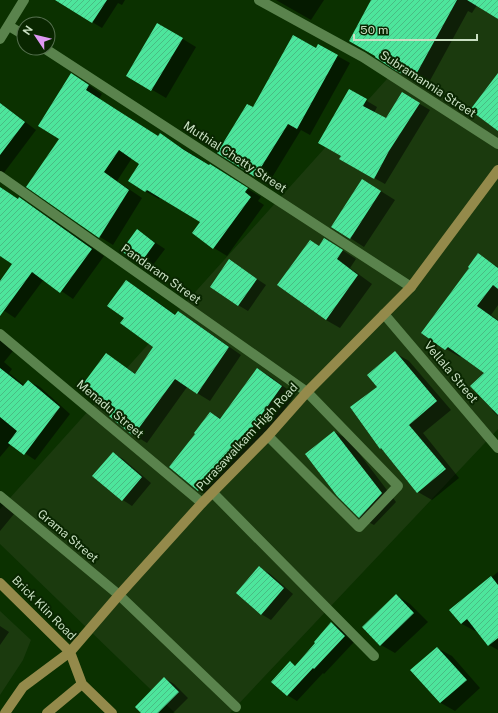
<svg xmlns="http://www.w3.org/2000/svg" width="498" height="713" font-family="'Public Sans',sans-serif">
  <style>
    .built { fill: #1b3a0e }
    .shadow { fill: #0007 }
    .building { fill: url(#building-hatch) }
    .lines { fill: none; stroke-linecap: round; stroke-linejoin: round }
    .minor { stroke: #5a834d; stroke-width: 10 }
    .major { stroke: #948a4b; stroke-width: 10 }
    .labels { text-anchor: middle; stroke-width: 4; stroke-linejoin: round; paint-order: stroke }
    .street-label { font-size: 12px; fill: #c9dfc2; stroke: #092600 }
  </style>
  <defs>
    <pattern id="building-hatch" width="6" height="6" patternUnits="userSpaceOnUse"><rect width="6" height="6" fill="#4de59c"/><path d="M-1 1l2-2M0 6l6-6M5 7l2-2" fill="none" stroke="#49bc84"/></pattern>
  </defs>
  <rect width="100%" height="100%" fill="#0b3100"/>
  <path class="built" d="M458,0H498V429L230,713H175L0,544V509Z
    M0,611L31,640L23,660L0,695Z"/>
  <path class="shadow" d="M67,0H125L122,5L118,3L102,28L64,5Z
    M276,0H324L311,20Z
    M372,0H498V18L477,5L472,13L468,11L427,86L394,68Z
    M158,24L196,47L166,98L127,75Z
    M318,45L350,63L310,135L301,130L268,184L255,176L253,108L316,49Z
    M85,82L102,94L99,99L159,137L160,135L174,143L261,197L258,201L264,205L227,256L214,248L193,233L201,222L160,197L159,199L145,191L141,164L132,158L117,181L142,198L113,245L100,237L61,138Z
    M350,91L377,107L374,113L386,119L413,100L430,110L385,184L340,159L342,155Z
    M0,103L36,130L0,178Z
    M363,180L395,200L364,247L350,238Z
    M0,187L11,195L32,206L104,256L73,299L44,279L15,318L0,308V283L13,264L0,254Z
    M138,231L165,249L150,269L140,263Z
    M320,247L339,248L356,259L350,268L372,284L340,328L326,320Z
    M478,255L498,267V305L491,315L498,320V416L492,410L494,409L485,373L461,355L460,357L446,349L423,333L470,268Z
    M229,260L266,285L248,311L238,305Z
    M126,281L139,289L176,315L178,313L191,320L241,355L210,401L187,387L147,443L134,435L110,416L114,411L106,354L136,374L154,347L125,317Z
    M0,336L5,344L13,351L4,362L12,369L9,373L25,386L28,381L40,387L70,414L35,460L11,444L0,457Z
    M395,353L409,361L451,410L423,433L459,478L432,500L418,492L384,450L381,448L351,407L378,388Z
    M258,369L271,377L295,395L261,442L212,498L198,490L196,434L210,413L222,419Z
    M335,432L349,440L396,502L374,525L359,517Z
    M113,453L123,459L151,483L132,506L123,500Z
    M0,499L3,502L5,507L14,514L0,531Z
    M259,568L269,573L293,594L271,620L261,614Z
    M498,572V650L489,645L476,630L475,631L462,624L451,610Z
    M396,595L410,604L428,622L395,653L381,645Z
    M332,623L341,629L354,642L324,674L323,673L297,701L287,695L290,663L296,666L317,643Z
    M0,626L9,632L0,645Z
    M437,648L452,656L480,688L455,711L441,703L412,670Z
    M164,678L174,684L188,698L173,713H142Z"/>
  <path class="building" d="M55,0H107L92,23Z
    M371,0H457L413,80L393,69L375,57V56L349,41Z
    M467,0H498V19Z
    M157,23L183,38L151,91L126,76Z
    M293,35L316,48L318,44L338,55L297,129L288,124L255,177L217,153L247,104L253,107Z
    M71,73L89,85L86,90L117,110L158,136L160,133L184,150L209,165L210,164L248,188L245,192L251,197L213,249L192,233L200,222L147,190L145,192L128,181L139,164L119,150L104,172L129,190L99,238L26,187L59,139L38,126Z
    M498,73V131L470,110Z
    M349,89L367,99L363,106L386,118L402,92L420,103L389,151L374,179L339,159L341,156L318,143Z
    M0,103L25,122L0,155Z
    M362,179L381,191L350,239L331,227Z
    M0,187L18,199L19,197L92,249L60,293L32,272L0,316V281L12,264L0,256Z
    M137,229L155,243L140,264L121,251Z
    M324,238L343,250L337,259L358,275L326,320L277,285L310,240L319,246Z
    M478,253L498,268V289L493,285L477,306L498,321V415L470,386L484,373L448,347L445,350L421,333L469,268L468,267Z
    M229,259L257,279L238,306L210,287Z
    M126,280L175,315L178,311L229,347L197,394L175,379L133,436L109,416L112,411L80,388L106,353L135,374L153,347L120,323L124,318L107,306Z
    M395,351L437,401L409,425L446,469L417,493L381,448L380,449L350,407L377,387L367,375Z
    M0,368L23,386L28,380L60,407L24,455L8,443L17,431L0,417Z
    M257,368L282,386L247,435L245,433L198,491L169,467L195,434L194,433L210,412L220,419Z
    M334,431L382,493L359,518L337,496L305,454Z
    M113,452L142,477L122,501L92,476Z
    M259,566L284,588L261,615L236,593Z
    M491,576L498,585V638L488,646L467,619L461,624L449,610Z
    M396,594L414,613L380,646L362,627Z
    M331,622L345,636L314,669L313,668L287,696L271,682L290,661L295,666L315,643L314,642Z
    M437,647L467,680L440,703L410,670Z
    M164,677L179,692L158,713H141L135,707Z"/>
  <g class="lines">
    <path class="minor" d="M259,0L363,57L498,144
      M9,26L24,35
      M0,39L24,0
      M44,48L411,287
      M0,176L307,392L398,486L359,527L268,436
      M384,314L498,448
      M0,334L202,503
      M213,493L374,656
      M0,496L119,595L236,707"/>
    <path class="major" d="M0,583L70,652L82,684L112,713
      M5,713L23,687L70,652L119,595L202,503L268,436L307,392L411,287L498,170
      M47,713L82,684"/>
  </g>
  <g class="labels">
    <g class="street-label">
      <text transform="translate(428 84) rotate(33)" y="4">Subramannia Street</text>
      <text transform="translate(235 157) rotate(33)" y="4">Muthial Chetty Street</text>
      <text transform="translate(161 274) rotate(35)" y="4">Pandaram Street</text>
      <text transform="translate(451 372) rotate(50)" y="4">Vellala Street</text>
      <text transform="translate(110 409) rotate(40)" y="4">Menadu Street</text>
      <text transform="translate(247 437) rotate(-47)" y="4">Purasawalkam High Road</text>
      <text transform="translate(68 536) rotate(40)" y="4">Grama Street</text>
      <text transform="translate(44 608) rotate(45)" y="4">Brick Klin Road</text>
    </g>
  </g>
  <g transform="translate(36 36) rotate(305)"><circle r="19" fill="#092600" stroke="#56704e"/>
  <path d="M0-3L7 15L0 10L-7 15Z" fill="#de98f2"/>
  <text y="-6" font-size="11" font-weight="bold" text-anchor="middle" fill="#c9dfc2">N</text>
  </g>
  <path d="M354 34v6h123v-6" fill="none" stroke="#c9dfc2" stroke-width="2"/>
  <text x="360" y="34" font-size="12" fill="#c9dfc2" stroke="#092600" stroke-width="3" paint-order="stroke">50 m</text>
</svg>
